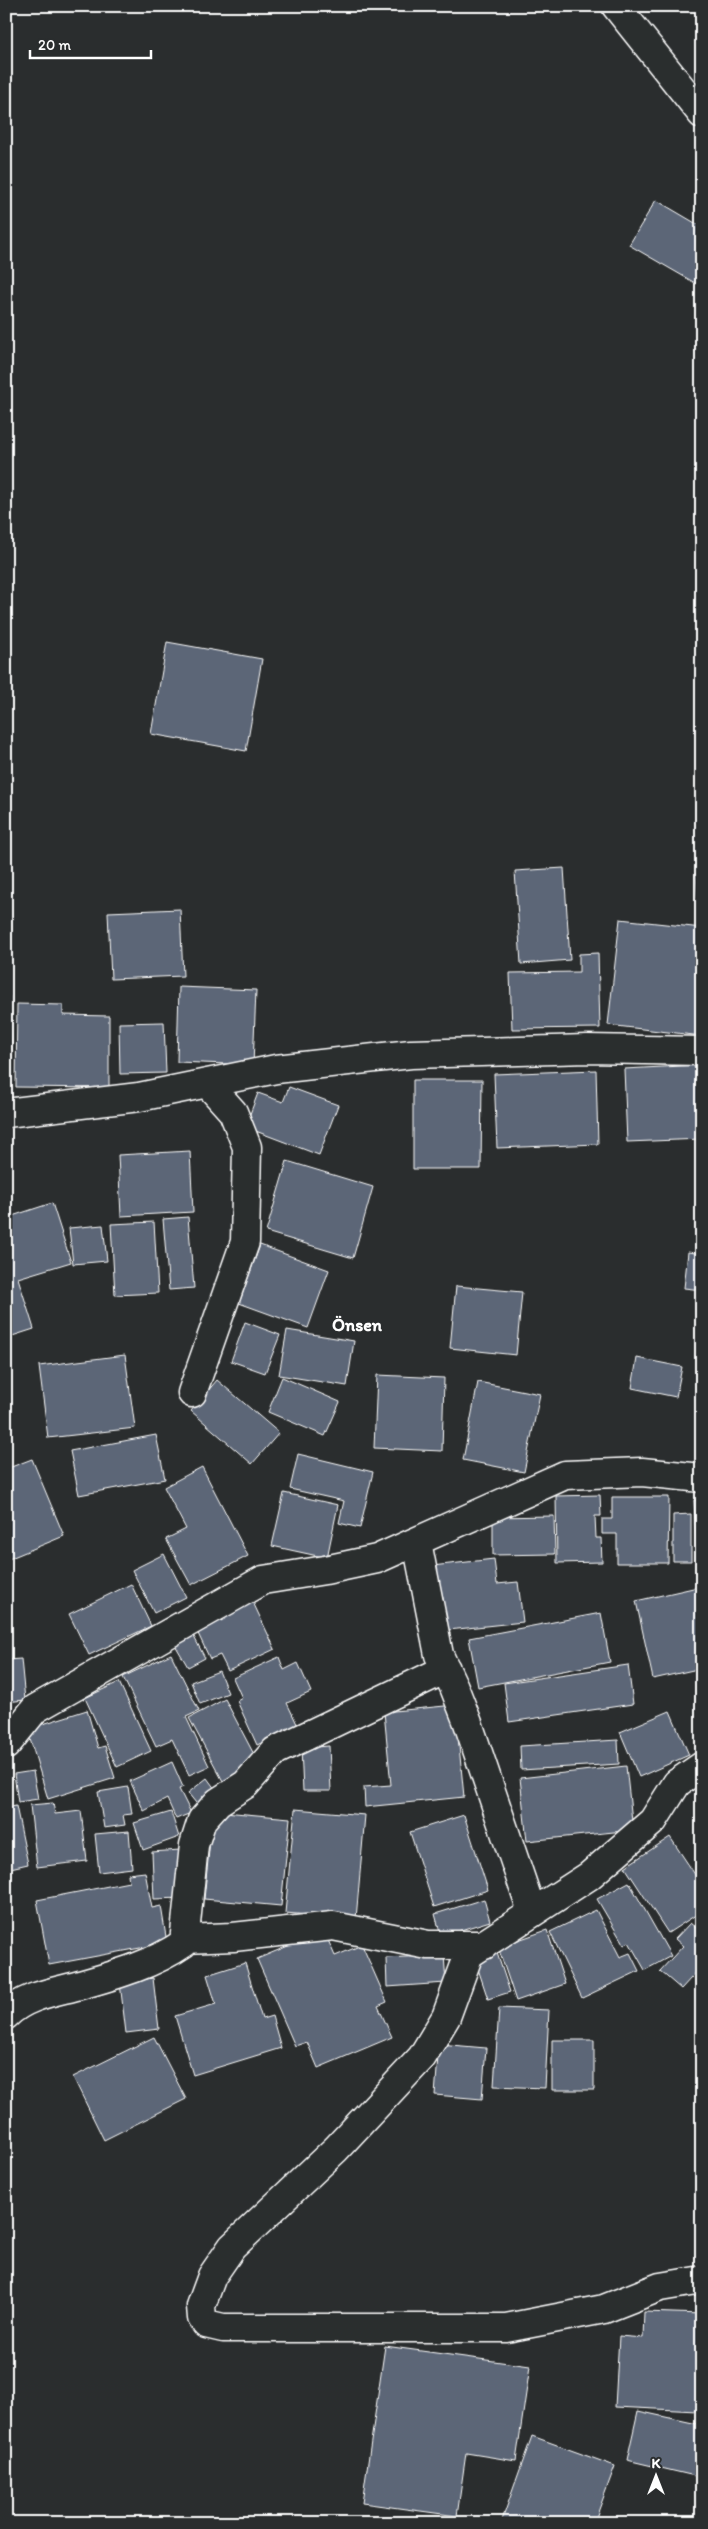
<svg xmlns="http://www.w3.org/2000/svg" width="708" height="2529" font-family="Itim,sans-serif">
  <style>
    .building { fill: #5c6677; stroke: #fff }
    .lines { fill: none; stroke-linecap: round; stroke-linejoin: round }
    .minor-casing { stroke: #fff; stroke-width: 31 }
    .minor { stroke: #2a2d2e; stroke-width: 28 }
    .labels { text-anchor: middle; stroke-width: 4.5; stroke-linejoin: round; paint-order: stroke }
    .quarter-label { font-size: 18px; font-weight: bold; fill: #fff; stroke: #2a2d2e }
  </style>
  <rect width="100%" height="100%" fill="#2a2d2e"/>
  <filter id="ink" filterUnits="userSpaceOnUse"><feTurbulence type="fractalNoise" baseFrequency=".02" numOctaves="2"/><feDisplacementMap in="SourceGraphic" scale="10" xChannelSelector="R" yChannelSelector="G"/><feConvolveMatrix kernelMatrix="1 2 1 2 8 2 1 2 1" color-interpolation-filters="sRGB"/></filter>
  <g filter="url(#ink)">
    <path class="building" d="M656,200L702,227V287L629,245Z
      M167,642L262,659L246,751L151,734Z
      M564,868L570,960L521,964L515,871Z
      M696,873H702V907H698Z
      M180,909L183,976L111,979L108,912Z
      M620,919L702,928V1036L608,1025Z
      M598,953L600,1028L512,1029L510,973L579,972V954Z
      M179,987L256,990L253,1065L177,1062Z
      M6,996H9L12,1059L6,1060Z
      M17,1004L63,1005V1015L109,1016V1088L16,1087Z
      M164,1022L166,1073L120,1074L119,1023Z
      M702,1065V1139L627,1142L624,1069Z
      M596,1070L598,1144L497,1148L494,1074Z
      M413,1080H482L481,1169H413Z
      M289,1087L338,1105L319,1155L245,1127L258,1093L283,1102Z
      M190,1151L193,1212L121,1216L118,1155Z
      M287,1161L373,1187L353,1258L266,1232Z
      M52,1203L71,1262L18,1278L34,1329L6,1338V1218Z
      M188,1217L194,1288L169,1290L163,1219Z
      M154,1222L158,1293L115,1295L111,1224Z
      M103,1225L107,1261L73,1264L69,1228Z
      M260,1245L329,1270L308,1328L239,1303Z
      M688,1252L702,1254V1290L684,1288Z
      M456,1286L522,1292L516,1355L450,1348Z
      M245,1322L280,1335L265,1373L231,1361Z
      M287,1330L354,1341L347,1386L279,1375Z
      M125,1355L135,1428L48,1438L39,1366Z
      M637,1358L682,1367L676,1397L632,1388Z
      M377,1375L444,1378L442,1451L374,1448Z
      M282,1377L340,1402L325,1436L268,1412Z
      M217,1380L279,1433L252,1464L191,1411Z
      M478,1382L540,1394L524,1472L463,1460Z
      M156,1435L165,1479L79,1495L70,1451Z
      M298,1454L373,1472L360,1528L339,1523L344,1501L290,1489Z
      M32,1459L64,1536L6,1560V1469Z
      M202,1467L248,1556L191,1585L166,1539L186,1529L164,1487Z
      M284,1493L338,1505L327,1558L272,1546Z
      M600,1495L601,1516H595L596,1538H601L602,1562L557,1563L556,1496Z
      M612,1497H669L668,1563H617V1534H602V1519H612Z
      M694,1500H702V1561H697Z
      M691,1514V1561H673V1515Z
      M554,1516L555,1554L493,1555V1517Z
      M164,1554L186,1597L154,1613L132,1570Z
      M494,1559L497,1584L518,1582L523,1622L439,1631L432,1566Z
      M131,1584L151,1626L89,1655L69,1614Z
      M702,1586V1668L653,1679L636,1601Z
      M251,1598L275,1649L228,1671L220,1655L210,1659L194,1625Z
      M601,1613L610,1662L478,1687L469,1638Z
      M192,1633L205,1658L188,1667L174,1643Z
      M171,1654L199,1711L186,1717L209,1766L189,1775L172,1739L156,1746L123,1677Z
      M279,1657L284,1670L298,1663L311,1692L287,1703L298,1726L257,1745L237,1701L242,1698L233,1678Z
      M21,1659L25,1700L6,1702V1660Z
      M628,1665L633,1704L509,1722L504,1683Z
      M219,1671L228,1693L200,1704L191,1682Z
      M119,1682L151,1751L117,1767L85,1698Z
      M225,1699L259,1764L224,1783L189,1718Z
      M455,1705L464,1797L365,1807L364,1787L391,1785L384,1712Z
      M87,1710L98,1748L105,1746L115,1778L48,1799L27,1729Z
      M670,1711L689,1755L639,1777L620,1732Z
      M618,1740L619,1764L521,1770L520,1746Z
      M329,1746L331,1791H303L301,1748Z
      M172,1762L183,1787L179,1789L191,1813L176,1819L167,1799L144,1811L130,1781Z
      M626,1766L633,1830L527,1841L520,1778Z
      M33,1771L38,1799L18,1802L14,1774Z
      M207,1778L218,1793L200,1808L188,1793Z
      M128,1787L132,1814L123,1815L125,1825L104,1828L98,1792Z
      M53,1803L55,1814L81,1811L87,1861L37,1867L30,1805Z
      M16,1806L28,1864L6,1869V1808Z
      M295,1809L365,1815L356,1919L285,1913Z
      M213,1811L290,1818L281,1906L204,1899Z
      M171,1812L179,1837L143,1850L134,1823Z
      M464,1815L488,1890L434,1907L410,1832Z
      M129,1831L132,1868L99,1872L95,1834Z
      M670,1837L702,1885V1911L668,1933L625,1867Z
      M180,1850L183,1898L154,1899L152,1852Z
      M145,1872L152,1908L161,1906L167,1943L49,1965L37,1900L129,1882L128,1874Z
      M629,1882L671,1956L645,1970L629,1942L624,1945L597,1899Z
      M484,1899L490,1921L441,1936L435,1914Z
      M596,1910L620,1957L630,1953L639,1971L582,1998L550,1932Z
      M690,1923L702,1933V1966L681,1989L660,1971L683,1946L675,1939Z
      M547,1930L565,1984L516,2001L498,1947Z
      M324,1931L335,1956L362,1945L387,2002L378,2006L392,2037L318,2068L307,2042L295,2046L257,1959Z
      M497,1953L510,1992L488,1999L475,1960Z
      M444,1955L446,1983L387,1987L386,1958Z
      M245,1963L262,2019L272,2016L281,2048L193,2075L175,2016L216,2004L207,1975Z
      M153,1978L159,2029L126,2033L120,1983Z
      M499,2008L549,2010L545,2088L494,2086Z
      M154,2037L186,2099L104,2140L73,2077Z
      M552,2040H594V2090H552Z
      M439,2044L486,2048L482,2099L435,2095Z
      M644,2312L702,2314V2404H698L697,2411L615,2407L619,2336L643,2338Z
      M385,2346L530,2366L516,2461L466,2453L457,2516L362,2503Z
      M638,2411L702,2425V2464L699,2477L627,2460Z
      M532,2436L615,2466L594,2523H501Z"/>
    <g class="lines">
      <defs>
        <path id="minor" d="M616,6L702,114
          M6,1113L139,1097L276,1069L411,1054L587,1049L702,1051
          M192,1393L245,1242L247,1147L233,1112L207,1083
          M417,1542L439,1655L454,1687L468,1723L532,1912
          M6,1745L35,1709L263,1580L325,1570L377,1559L565,1475L642,1472L702,1478
          M702,1766L677,1783L653,1821L589,1876L469,1954L446,2017L422,2057L336,2149L232,2247L212,2276L201,2306L202,2318L206,2324L223,2328H506L604,2309L660,2287L702,2280
          M185,1939L233,1937L333,1926L428,1945H484
          M6,2015C26,1995 55,1992 80,1985C116,1975 154,1964 184,1943L194,1845L202,1820L218,1802L246,1784L275,1751L446,1669"/>
      </defs>
      <use href="#minor" class="minor-casing"/>
      <use href="#minor" class="minor"/>
    </g>
  </g>
  <g class="labels">
    <g class="quarter-label">
      <text x="357" y="1331">Önsen</text>
    </g>
  </g>
  <rect width="708" height="2529" fill="none" stroke="#2a2d2e" stroke-width="25"/>
  <rect x="12" y="12" width="683" height="2504" fill="none" stroke="#fff" stroke-width="2" filter="url(#ink)"/>
  <g transform="translate(656 2476)" stroke="#2a2d2e" stroke-width="4" paint-order="stroke">
  <path d="M0-4L9 19L0 12L-9 19Z" fill="#ffffff"/>
  <text y="-8" font-size="14" font-weight="bold" text-anchor="middle" fill="#ffffff">K</text>
  </g>
  <path d="M30 50v8h121v-8" fill="none" stroke="#ffffff" stroke-width="2.5"/>
  <text x="38" y="50" font-size="15" fill="#ffffff" stroke="#2a2d2e" stroke-width="4" paint-order="stroke">20 m</text>
</svg>
